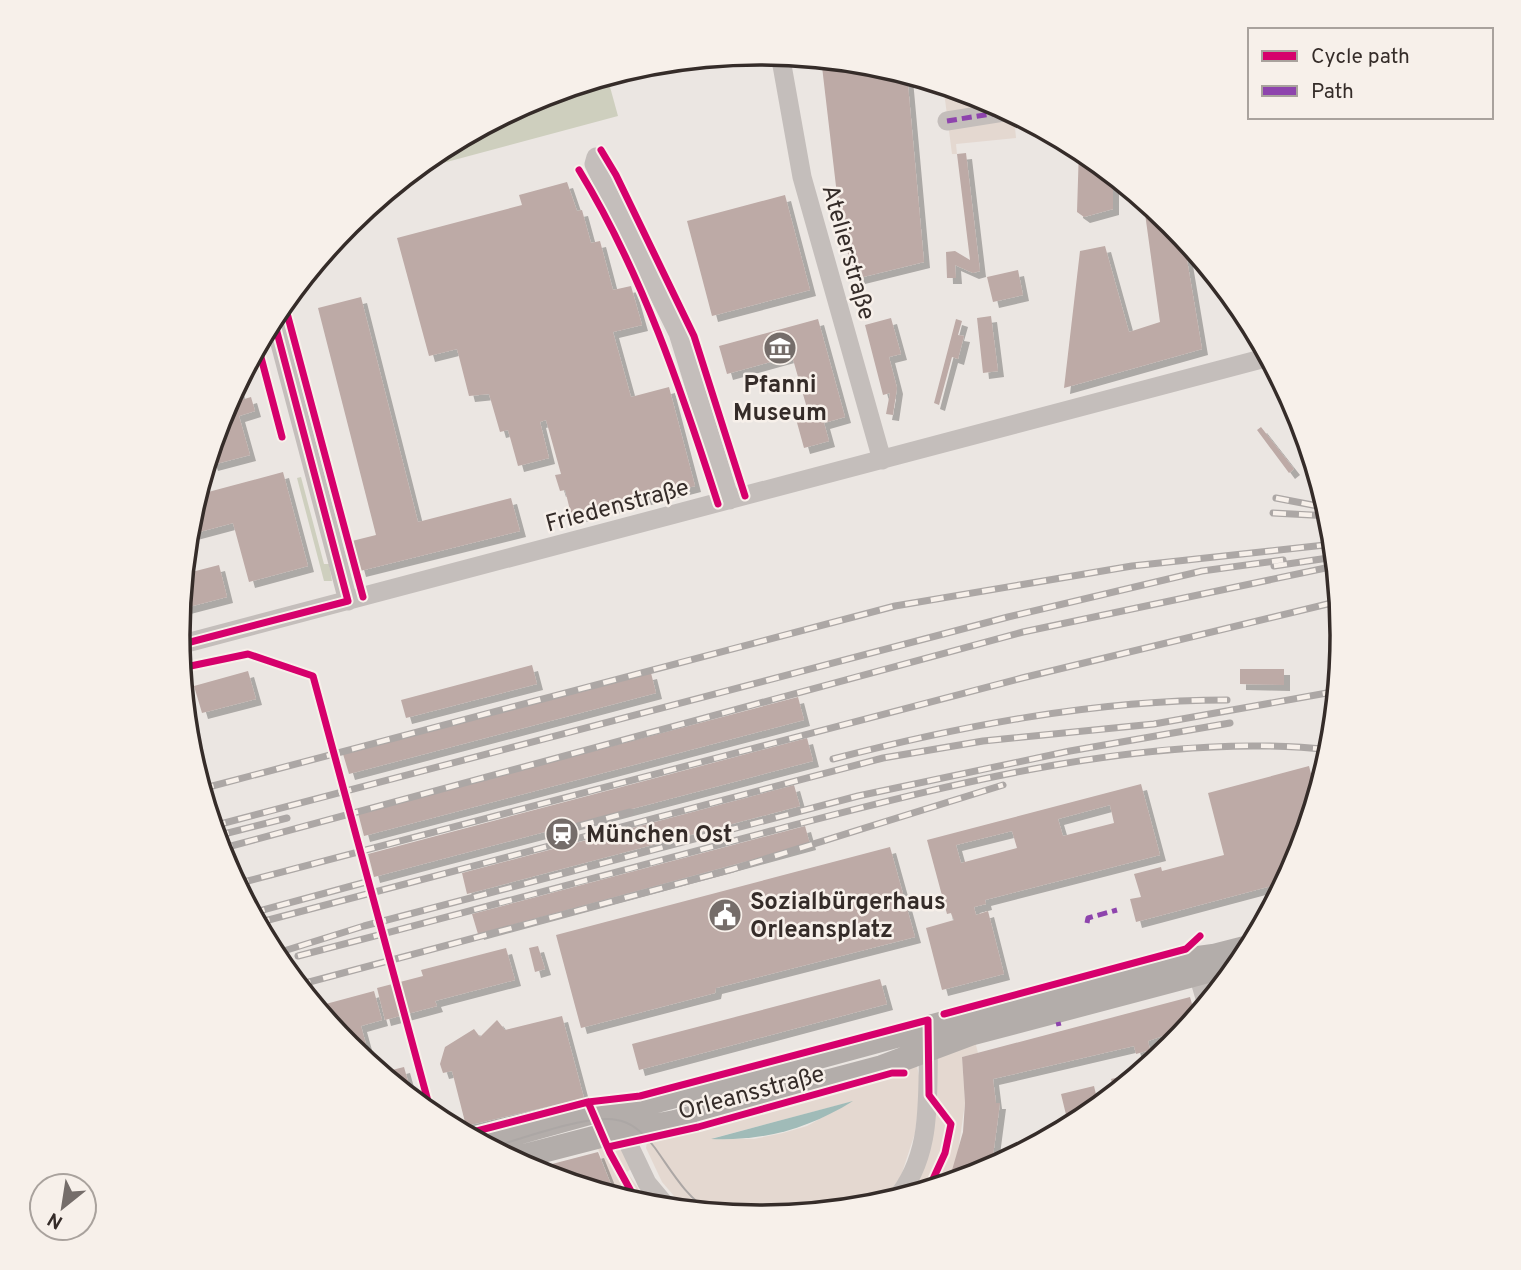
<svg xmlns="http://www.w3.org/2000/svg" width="1521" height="1270" font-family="Overpass,sans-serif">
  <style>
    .green { fill: #cecfbe }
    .plaza { fill: #e4d8d0; fill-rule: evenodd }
    .water { fill: #a0bbb8 }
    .building { fill: #bdaaa6; fill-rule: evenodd; filter: url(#shadow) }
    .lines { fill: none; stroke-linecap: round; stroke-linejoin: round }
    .minor { stroke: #c4bebb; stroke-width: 19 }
    .major { stroke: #b3adaa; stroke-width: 24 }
    .tram { stroke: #aca7a5; stroke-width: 2 }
    .rail-casing { stroke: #aca7a5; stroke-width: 7 }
    .rail { stroke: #f7f0ea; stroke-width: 4.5; stroke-dasharray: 13; stroke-linecap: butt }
    .quiet { stroke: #8e44ad; stroke-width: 5; stroke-dasharray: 10 5; stroke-linecap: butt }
    .cycleway-casing { stroke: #f7f0ea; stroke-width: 11 }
    .cycleway { stroke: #d6006c; stroke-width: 7 }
    .labels { text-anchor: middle; stroke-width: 5; stroke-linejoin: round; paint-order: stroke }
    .street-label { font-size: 24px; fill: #352c29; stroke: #f7f0ea }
    .poi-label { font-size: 24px; font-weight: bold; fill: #352c29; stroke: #f7f0ea; text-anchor: start }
    .rim { fill: none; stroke: #352c29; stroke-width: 3.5 }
  </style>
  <defs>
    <filter id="shadow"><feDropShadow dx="6" dy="6" stdDeviation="0" flood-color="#0004"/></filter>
  </defs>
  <rect width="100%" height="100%" fill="#ebe6e2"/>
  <path class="green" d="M607,76L618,116L413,171L437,150L538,97Z
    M301,477L324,564H329L332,581H324L297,478Z"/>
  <path class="plaza" d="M943,84L984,97L1020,116L1014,117L1016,138L956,144L957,154H952Z
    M975,1041L978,1053L962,1057L965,1103L957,1159L948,1184L922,1192L917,1179L938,1058Z
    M917,1066L921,1086L915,1133L901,1176L881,1204L779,1216L781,1208L763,1203L760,1213L771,1216L761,1217L686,1210L662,1182L646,1148L648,1136ZM850,1102L807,1126L783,1133L754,1139L714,1138Z
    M612,1145L625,1151L632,1168L627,1172L651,1207L616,1197L597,1146Z"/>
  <path class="water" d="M853,1101C808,1129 764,1141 711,1139Z"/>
  <path class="building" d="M821,58L875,64L907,74L924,262L855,279L841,229Z
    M1079,148L1113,174V209L1084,217L1077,212Z
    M966,153L980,271L973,273L955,265L956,278H947L946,252L955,251L970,260L957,154Z
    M567,182L577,211L582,210L591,243L600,241L613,290L631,286L642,325L613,332L631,397L669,387L695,486L572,518L565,490L560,491L555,475L561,474L546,420L540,422L549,458L518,466L508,430L500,432L489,394L469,396L457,349L429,356L397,238L522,205L519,195Z
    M785,195L810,290L712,316L687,221Z
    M1143,199L1183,236L1202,349L1064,388L1080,251L1105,246L1129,332L1160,322Z
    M1018,270L1023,295L993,302L987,277Z
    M361,297L418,522L511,498L520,531L360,571L352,541L376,535L318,308Z
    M991,316L998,371L983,373L977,318Z
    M891,318L901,354L889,357L897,388L893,415L886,414L890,393L883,395L865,325Z
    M818,319L845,417L824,423L829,441L804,448L796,419L809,415L792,356L727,374L719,346Z
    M956,319L962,321L958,335L964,336L958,359L952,357L939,405L934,403Z
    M237,385L241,400L251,397L255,411L239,416L250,455L212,465L209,456L222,412Z
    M1261,427L1294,469L1289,473L1257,430Z
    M283,472L308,566L249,582L233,523L188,535L189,521L197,495Z
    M219,565L227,597L181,609L184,574Z
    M532,665L537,684L406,718L401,700Z
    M1240,669H1284V685L1240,684Z
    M248,671L256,699L202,713L194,686Z
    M651,673L656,693L349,774L343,754Z
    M798,697L804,720L364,836L358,813Z
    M807,738L813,761L374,877L368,854Z
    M1309,766L1317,797L1299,858L1286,882L1136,922L1130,899L1141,897L1134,874L1161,867L1162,871L1224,855L1208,793Z
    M1141,784L1160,855L985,900L986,904L974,907L976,915L988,911L1004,974L942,990L926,928L954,920L951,913L947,914L927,840ZM1110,805L1114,823L1063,836L1058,819ZM1012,831L1017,848L961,863L956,845Z
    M794,785L800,806L467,894L462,873Z
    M805,826L810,844L478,934L472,914Z
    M890,847L915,937L716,988L715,993L581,1028L556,935Z
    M538,946L545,969L535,972L529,948Z
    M506,948L515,980L435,1001L437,1006L385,1020L377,988L423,976L421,970Z
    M880,979L887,1004L639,1070L632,1044Z
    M374,991L382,1020L361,1026L372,1066L348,1047L326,1019L322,1005Z
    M1190,997L1196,1018L1172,1048L1169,1034L1148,1041L1150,1050L1136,1054L1134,1046L993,1079L996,1103H1000L993,1156L989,1155L980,1174L948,1184L963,1132L965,1103L962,1057Z
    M562,1016L584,1098L466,1126L452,1071L443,1073L440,1064L445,1047L474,1029L480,1037L497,1020L505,1030Z
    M404,1067L413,1099L380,1073Z
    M1139,1072L1140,1074L1115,1094L1111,1079Z
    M1094,1086L1099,1107L1069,1127L1061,1094Z
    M598,1152L616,1197L531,1170L552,1164Z"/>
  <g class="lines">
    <path class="minor" d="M780,54L802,177L882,460
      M947,121L1010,111
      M596,157L594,164L678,333L730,500
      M273,317L348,601
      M179,645L1269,357
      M1198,974L1207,1005
      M618,1122L647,1183L668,1208
      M895,1200C935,1153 926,1094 929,1038"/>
    <path class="major" d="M481,1143L593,1112H613L656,1101L1169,962L1213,956L1252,946
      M512,1159L605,1135L675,1122L882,1067L970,1034L1216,969"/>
    <path class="tram" d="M490,1148C520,1139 588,1114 617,1120C632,1122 646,1136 655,1148C673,1173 685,1196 712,1213"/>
    <defs>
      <path id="rail" d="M1276,498L1328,508
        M1273,513L1330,516
        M1274,566L1335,557
        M833,759C960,726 1095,700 1227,700
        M201,789L895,606L1132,566L1334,544
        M213,826L1008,617L1202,571L1283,560
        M556,832L630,812
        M216,836L287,818
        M220,849L1023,632L1335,566
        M236,884L1022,678L1340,601
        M252,913L370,881
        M257,923L883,758L983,741L1154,724L1338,691
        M274,954L364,926L858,796L1070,751L1230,723
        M298,956C456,915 614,873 771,831C944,786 1152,730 1331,750
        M298,985L733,869L1003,785"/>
    </defs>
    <use href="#rail" class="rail-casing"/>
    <use href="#rail" class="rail"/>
    <path class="quiet" d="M947,121L1010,111
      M1087,923L1088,918L1117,910
      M1058,1022L1059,1026"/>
    <defs>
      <path id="cycleway" d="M601,150L616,175L694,336L745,496
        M579,170C642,273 681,389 718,504
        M284,302L363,597
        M258,346L282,437
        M179,645L348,601L273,317
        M181,668L248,654L313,676L432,1116
        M944,1014L1186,949L1200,936
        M588,1102L610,1153L638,1204
        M465,1134L588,1102L640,1096L928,1020L929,1095L951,1124L945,1153L928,1190
        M608,1147L698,1127L892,1073H904"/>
    </defs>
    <use href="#cycleway" class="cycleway-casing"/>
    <use href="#cycleway" class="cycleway"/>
  </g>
  <defs>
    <symbol id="museum-disc" viewBox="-11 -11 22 22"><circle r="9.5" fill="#756d6a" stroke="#f7f0ea"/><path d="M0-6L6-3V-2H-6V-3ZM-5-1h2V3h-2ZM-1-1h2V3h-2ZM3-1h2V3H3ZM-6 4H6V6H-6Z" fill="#fff"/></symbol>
    <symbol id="station-disc" viewBox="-11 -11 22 22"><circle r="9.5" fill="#756d6a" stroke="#f7f0ea"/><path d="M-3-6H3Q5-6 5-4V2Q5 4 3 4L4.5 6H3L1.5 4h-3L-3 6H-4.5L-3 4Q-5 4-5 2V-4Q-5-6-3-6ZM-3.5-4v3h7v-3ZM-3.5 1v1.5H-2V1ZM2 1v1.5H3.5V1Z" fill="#fff"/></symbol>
    <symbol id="civic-disc" viewBox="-11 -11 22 22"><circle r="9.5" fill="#756d6a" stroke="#f7f0ea"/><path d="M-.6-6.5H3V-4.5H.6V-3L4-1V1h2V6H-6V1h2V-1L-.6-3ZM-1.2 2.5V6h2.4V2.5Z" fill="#fff"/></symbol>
  </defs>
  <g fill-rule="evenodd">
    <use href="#museum-disc" x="761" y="329" width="38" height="38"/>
    <use href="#station-disc" x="543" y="815" width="38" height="38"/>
    <use href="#civic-disc" x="706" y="896" width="38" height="38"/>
  </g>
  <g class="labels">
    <g class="street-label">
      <text transform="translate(849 252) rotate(74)" y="8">Atelierstraße</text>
      <text transform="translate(617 505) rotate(-15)" y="8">Friedenstraße</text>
      <text transform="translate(751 1092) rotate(-15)" y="8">Orleansstraße</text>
    </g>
    <g class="poi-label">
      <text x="780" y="392" text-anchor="middle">Pfanni<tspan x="780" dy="28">Museum</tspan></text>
      <text x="586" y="842">München Ost</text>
      <text x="750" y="909">Sozialbürgerhaus<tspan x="750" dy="28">Orleansplatz</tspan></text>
    </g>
  </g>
  <path d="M0 0H1521V1270H0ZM190 635a570 570 0 1 1 1140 0a570 570 0 1 1-1140 0Z" fill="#f7f0ea" fill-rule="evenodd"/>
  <path class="rim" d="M190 635a570 570 0 1 1 1140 0a570 570 0 1 1-1140 0Z"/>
  <rect x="1248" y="28" width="245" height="91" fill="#f7f0ea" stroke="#a9a29d" stroke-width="2"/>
  <rect x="1262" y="51" width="35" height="10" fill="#d6006c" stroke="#a9a29d" stroke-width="2"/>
  <text x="1311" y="63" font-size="21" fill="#352c29">Cycle path</text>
  <rect x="1262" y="86" width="35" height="10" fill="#8e44ad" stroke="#a9a29d" stroke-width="2"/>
  <text x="1311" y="98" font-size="21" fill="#352c29">Path</text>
  <g transform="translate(63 1207) rotate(210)"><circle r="33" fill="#f7f0ea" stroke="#a9a29d" stroke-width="2"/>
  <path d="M0-5L12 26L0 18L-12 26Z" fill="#756d6a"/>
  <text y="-10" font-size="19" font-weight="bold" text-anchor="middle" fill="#352c29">N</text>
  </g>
</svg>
